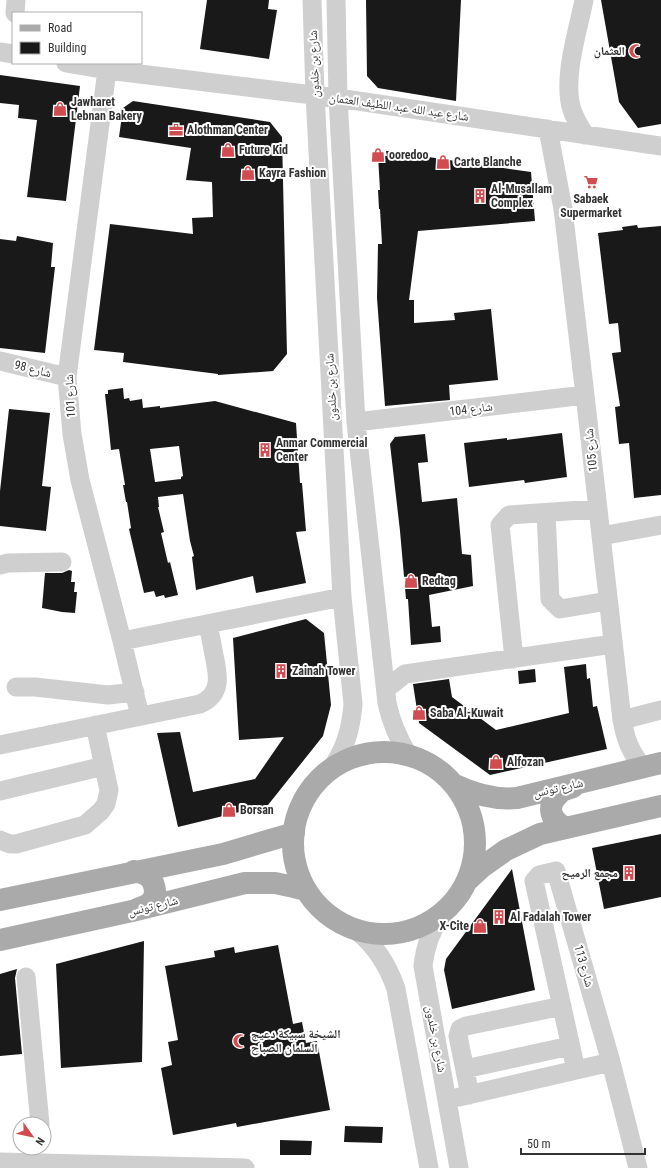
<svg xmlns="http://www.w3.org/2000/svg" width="661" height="1168" font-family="'Roboto Condensed','Noto Naskh Arabic',sans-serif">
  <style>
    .building { fill: #191919; fill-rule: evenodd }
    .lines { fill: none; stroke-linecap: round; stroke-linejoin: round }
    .minor { stroke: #cfcfcf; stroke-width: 19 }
    .major { stroke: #aaa; stroke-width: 22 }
    .labels { text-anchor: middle; stroke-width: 4; stroke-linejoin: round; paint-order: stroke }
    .poi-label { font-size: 12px; font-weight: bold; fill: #323232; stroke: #fff; text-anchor: start }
    .street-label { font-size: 12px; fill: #323232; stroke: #fff }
  </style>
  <rect width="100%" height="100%" fill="#fff"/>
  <path class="building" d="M207,0H269L268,9L277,10L269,59L200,49Z
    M366,0H461L456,101L378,88L367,76Z
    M601,0H661V124L638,128L619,102Z
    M0,75L80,86L66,201L27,197L37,120L18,118L19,105L0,103Z
    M133,101L270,122L282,137L287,354L273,371L218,375V374L123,362L124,353L94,350L110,224L193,234L192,218L213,217L212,182L186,180L191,148L119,137L123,108Z
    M386,151H406L407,155H415L531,172L535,221L418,231L409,300H414V323L455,320L454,313L491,309L498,380L449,385L450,400L385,406L377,298L378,244H382L380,209H379L378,190H380L378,156H387Z
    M637,225L638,228L661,226V495L634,498L629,443L619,444L615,407L620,406L612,353L621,352L618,323L609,324L598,233L623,230L622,227Z
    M17,236L53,243L51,267H55L45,353L0,348V239L16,241Z
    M123,388L124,399L129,398L130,401L142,399L143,408L160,406V408L215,401L296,423L300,483H302L306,531L296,532L306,583L256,593L253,576L196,590L192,557L194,556L190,541L183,494L158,497L159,507H158L164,532L161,533L168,563L170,562L178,595L165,598L164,595L156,597L154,591L144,593L129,529L131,528L127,502H126L123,485H125L119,449L111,450L110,440L105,394H108V390ZM179,446L183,476L181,477V479L155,482L150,449Z
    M9,409L50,413L42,486L51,487L46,531L0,526V491Z
    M562,433L567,477L525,483L524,480L469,487L464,443L507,438V440Z
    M425,434L428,462L418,463L422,502L457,498L462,554L471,555L473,586L429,595L432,627L440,626L441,642L411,645L408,599H406L400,531L390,444L395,437Z
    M69,570L72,571L71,582H75L74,592H77L75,613L62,612L42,608L45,573H62Z
    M306,619L324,633L331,705L323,736L268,805L178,827L157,733L180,732L193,792L255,779L284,737L239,740L233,638Z
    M586,664L587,679L590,678L593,707L597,706L607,749L490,775L419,723L413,684L449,679L452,697L496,730L569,713L564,667Z
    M535,669L536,682L519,684L518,671Z
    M661,834V897L604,909L592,848Z
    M512,869L535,990L452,1009L444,970L446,959Z
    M144,941L142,1062L61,1068L56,964Z
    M278,945L293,1024L302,1022L306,1043L317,1041L330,1110L237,1127L236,1123L173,1135L161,1068L172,1065L168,1042L178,1040L165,966L215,957L214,951L234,947L235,953Z
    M17,969L15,978L22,1054L0,1056V974Z
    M345,1126L383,1127L382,1143L344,1142Z
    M280,1140L312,1141L311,1155H280Z"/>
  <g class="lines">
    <path class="minor" d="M312,0L315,95L342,597L353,704C351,728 346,748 331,769
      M336,0L338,98L356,422L387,703C391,722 398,738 408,755
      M584,0C578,31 562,79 572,110C575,119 580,127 585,135
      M15,13L16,0
      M0,52L13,54
      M66,63L107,70L338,98L661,146
      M107,70L67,377L72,434L80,480L122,641L140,716
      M548,129L563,209L585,395L622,720C626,741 630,750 642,767
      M0,361L67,377
      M356,422L585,395
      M546,513L550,599L560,609L608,601
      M601,536L661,525
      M0,565L8,563L62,562
      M122,641L342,597
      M514,659L500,525L509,515L597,509
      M16,687H35L108,695L135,692
      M386,689L405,674L613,644
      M622,720L661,710
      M0,745L200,704C223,694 218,674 214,655C212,644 210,634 208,624
      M0,791L104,766
      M0,840L10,844H16L85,825L101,811L106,804L109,790L95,725
      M442,914C431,930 425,947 423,966L459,1168
      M356,930C376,946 388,965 396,989L429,1168
      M26,977L40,1124
      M465,1069L570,1046
      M576,1070L534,881L539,875L556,871L611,1062L638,1168
      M470,1095L458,1036L460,1029L466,1026L562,1006
      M459,1097L611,1062
      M0,1162L245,1168"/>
    <path class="major" d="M293 843a91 91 0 1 1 182 0a91 91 0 1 1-182 0Z
      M455,785C476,795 495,800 517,798L661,763
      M566,828C551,821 545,807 559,794C562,790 568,789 573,787
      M134,871C138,872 143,873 146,875C155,880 158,894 151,902C147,906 141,907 137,909
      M468,880L482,867L506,850L540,834L661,806
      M0,900L223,854L294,833
      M0,940L132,911L245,883H275L294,887L306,890"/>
  </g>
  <defs>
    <symbol id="mosque-bare" viewBox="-9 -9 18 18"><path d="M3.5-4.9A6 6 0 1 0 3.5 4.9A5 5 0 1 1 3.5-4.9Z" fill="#d14c50" stroke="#fff" stroke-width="2.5" paint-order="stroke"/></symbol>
    <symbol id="shop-bare" viewBox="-9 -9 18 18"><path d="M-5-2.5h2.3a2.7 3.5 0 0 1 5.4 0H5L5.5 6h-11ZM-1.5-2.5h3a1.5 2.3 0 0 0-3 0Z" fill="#d14c50" stroke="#fff" stroke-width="2.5" paint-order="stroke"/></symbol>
    <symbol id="office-bare" viewBox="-9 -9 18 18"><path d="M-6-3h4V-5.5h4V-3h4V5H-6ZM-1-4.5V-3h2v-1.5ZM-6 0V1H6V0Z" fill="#d14c50" stroke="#fff" stroke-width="2.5" paint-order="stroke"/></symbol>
    <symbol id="supermarket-bare" viewBox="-9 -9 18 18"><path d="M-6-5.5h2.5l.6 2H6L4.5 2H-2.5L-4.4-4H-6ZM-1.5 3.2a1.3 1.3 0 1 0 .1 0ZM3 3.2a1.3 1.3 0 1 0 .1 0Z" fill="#d14c50" stroke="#fff" stroke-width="2.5" paint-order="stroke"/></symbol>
    <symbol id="building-bare" viewBox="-9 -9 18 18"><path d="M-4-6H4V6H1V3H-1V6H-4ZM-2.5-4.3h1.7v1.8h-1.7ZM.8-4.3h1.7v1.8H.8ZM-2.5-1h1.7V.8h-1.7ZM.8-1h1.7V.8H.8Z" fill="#d14c50" stroke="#fff" stroke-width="2.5" paint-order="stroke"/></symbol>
  </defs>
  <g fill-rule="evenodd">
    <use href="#mosque-bare" x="626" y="41" width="20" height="20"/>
    <use href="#shop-bare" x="50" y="99" width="20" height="20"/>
    <use href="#office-bare" x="166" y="120" width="20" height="20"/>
    <use href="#shop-bare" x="218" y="140" width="20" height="20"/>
    <use href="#shop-bare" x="368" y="145" width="20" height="20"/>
    <use href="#shop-bare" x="433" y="152" width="20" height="20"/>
    <use href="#shop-bare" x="238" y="163" width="20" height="20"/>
    <use href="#supermarket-bare" x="581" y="172" width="20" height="20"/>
    <use href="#building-bare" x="470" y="186" width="20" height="20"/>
    <use href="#building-bare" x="255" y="440" width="20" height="20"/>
    <use href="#shop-bare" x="401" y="571" width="20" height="20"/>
    <use href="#building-bare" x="271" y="661" width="20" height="20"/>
    <use href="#shop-bare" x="409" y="703" width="20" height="20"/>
    <use href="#shop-bare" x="486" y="752" width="20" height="20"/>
    <use href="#shop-bare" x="219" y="800" width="20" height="20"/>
    <use href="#building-bare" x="619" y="863" width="20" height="20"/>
    <use href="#building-bare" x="489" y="907" width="20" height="20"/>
    <use href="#shop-bare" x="470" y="916" width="20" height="20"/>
    <use href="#mosque-bare" x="230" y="1031" width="20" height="20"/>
  </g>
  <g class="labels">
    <g class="poi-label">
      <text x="625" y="55" text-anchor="end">العثمان</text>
      <text x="71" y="106">Jawharet<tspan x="71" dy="14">Lebnan Bakery</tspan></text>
      <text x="187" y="134">Alothman Center</text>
      <text x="239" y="154">Future Kid</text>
      <text x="389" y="159">ooredoo</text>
      <text x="454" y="166">Carte Blanche</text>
      <text x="259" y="177">Kayra Fashion</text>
      <text x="491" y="193">Al-Musallam<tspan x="491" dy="14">Complex</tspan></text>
      <text x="591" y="203" text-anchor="middle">Sabaek<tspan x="591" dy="14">Supermarket</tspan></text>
      <text x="276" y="447">Anmar Commercial<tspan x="276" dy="14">Center</tspan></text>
      <text x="422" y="585">Redtag</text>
      <text x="292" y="675">Zainah Tower</text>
      <text x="430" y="717">Saba Al-Kuwait</text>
      <text x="507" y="766">Alfozan</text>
      <text x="240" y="814">Borsan</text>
      <text x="618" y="877" text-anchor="end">مجمع الرميح</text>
      <text x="510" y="921">Al Fadalah Tower</text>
      <text x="469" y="930" text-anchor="end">X-Cite</text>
      <text x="251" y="1038">الشيخة سبيكة دعيج<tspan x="251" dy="14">السلمان الصباح</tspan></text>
    </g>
    <g class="street-label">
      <text transform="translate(314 64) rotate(-92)" y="4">شارع بن خلدون</text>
      <text transform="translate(399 107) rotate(8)" y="4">شارع عبد الله عبد اللطيف العثمان</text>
      <text transform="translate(33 369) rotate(14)" y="4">شارع 98</text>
      <text transform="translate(331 387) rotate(-93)" y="4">شارع بن خلدون</text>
      <text transform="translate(70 396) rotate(-93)" y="4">شارع 101</text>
      <text transform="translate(471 409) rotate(-7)" y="4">شارع 104</text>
      <text transform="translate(591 450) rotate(-96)" y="4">شارع 105</text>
      <text transform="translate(558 788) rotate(-13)" y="4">شارع تونس</text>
      <text transform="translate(153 906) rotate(-14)" y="4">شارع تونس</text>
      <text transform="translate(584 966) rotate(74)" y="4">شارع 113</text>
      <text transform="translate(436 1039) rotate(79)" y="4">شارع بن خلدون</text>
    </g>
  </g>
  <rect x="12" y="12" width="130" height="52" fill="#ffffff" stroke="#adadad"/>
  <rect x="20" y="25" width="20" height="6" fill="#aaaaaa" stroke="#adadad"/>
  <text x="48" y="32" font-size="12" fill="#323232">Road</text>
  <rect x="20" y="42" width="20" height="12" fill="#191919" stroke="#adadad"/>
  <text x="48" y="52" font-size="12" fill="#323232">Building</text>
  <g transform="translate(32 1136) rotate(123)"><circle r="19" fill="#ffffff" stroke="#adadad"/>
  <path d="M0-3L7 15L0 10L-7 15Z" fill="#d14c50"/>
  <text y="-6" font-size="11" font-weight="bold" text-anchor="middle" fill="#323232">N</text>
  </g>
  <path d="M521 1148v6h124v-6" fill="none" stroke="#323232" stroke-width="2"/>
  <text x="527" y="1148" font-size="12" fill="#323232" stroke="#ffffff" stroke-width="3" paint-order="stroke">50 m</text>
</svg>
